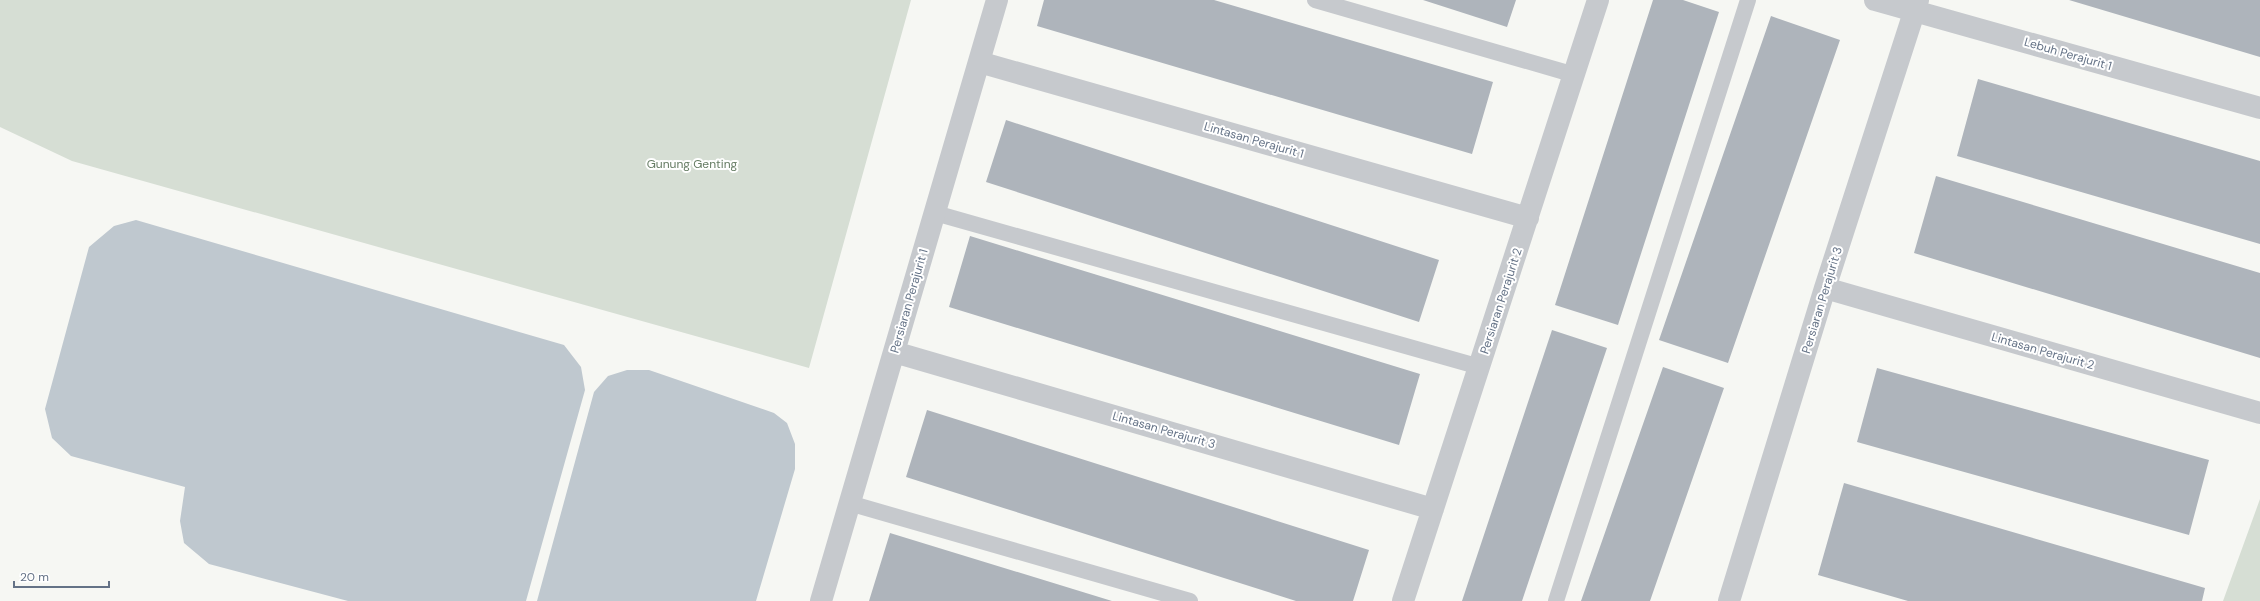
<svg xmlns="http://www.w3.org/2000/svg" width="2260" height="601" font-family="'DM Sans',sans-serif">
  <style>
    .green { fill: #d6ded4 }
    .water { fill: #bfc8cf }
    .building { fill: #aeb4bb }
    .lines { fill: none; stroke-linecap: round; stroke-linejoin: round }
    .service { stroke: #c6c9cd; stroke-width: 16 }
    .minor { stroke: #c6c9cd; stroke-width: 22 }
    .labels { text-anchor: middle; stroke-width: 4; stroke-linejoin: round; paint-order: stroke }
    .street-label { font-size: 12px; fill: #647286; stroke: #fff }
    .park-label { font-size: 12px; fill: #657c63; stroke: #fff }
  </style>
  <rect width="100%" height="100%" fill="#f6f7f3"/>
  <path class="green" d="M0,0H911L809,368L72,161L0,127Z
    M2260,499V601H2223Z"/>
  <path class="water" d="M136,220L564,345L581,367L585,390L526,601H348L209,564L184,543L180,521L185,487L71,456L52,438L45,409L89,247L114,226Z
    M627,370H649L774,413L787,423L795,444V469L756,601H537L594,392L608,376Z"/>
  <path class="building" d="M1044,0H1214L1493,82L1472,154L1037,26Z
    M1423,0H1516L1507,27Z
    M1653,0H1683L1719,12L1618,325L1555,305Z
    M2069,0H2260V57Z
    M1771,16L1840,40L1728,363L1659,340Z
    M1978,79L2260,161V244L1957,156Z
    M1006,120L1439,260L1419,322L986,182Z
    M1936,176L2260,273V358L1914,253Z
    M970,236L1420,374L1399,445L949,307Z
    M1552,330L1607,348L1522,601H1462Z
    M1663,367L1724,388L1650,601H1581Z
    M1877,368L2209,460L2189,535L1857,442Z
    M927,410L1369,550L1353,601H1296L906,477Z
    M1844,483L2205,588L2202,601H1908L1818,575Z
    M890,533L1112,601H869Z"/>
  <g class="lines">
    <path class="service" d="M1315,0L1575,75
      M935,213L1480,367
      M849,503L1190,601
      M1556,601L1748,0"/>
    <path class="minor" d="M1875,0L2260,108
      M979,62L1528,218
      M1825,288L2260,413
      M894,352L1433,509
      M821,601L997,0
      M1403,601L1598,0
      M1729,601L1825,288L1918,0"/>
  </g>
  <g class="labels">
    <g class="street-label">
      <text transform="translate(2068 54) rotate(16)" y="4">Lebuh Perajurit 1</text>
      <text transform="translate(1254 140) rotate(16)" y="4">Lintasan Perajurit 1</text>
      <text transform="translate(1822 300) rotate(-73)" y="4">Persiaran Perajurit 3</text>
      <text transform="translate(909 301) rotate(-74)" y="4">Persiaran Perajurit 1</text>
      <text transform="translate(1501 301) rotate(-72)" y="4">Persiaran Perajurit 2</text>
      <text transform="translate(2043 351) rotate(16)" y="4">Lintasan Perajurit 2</text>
      <text transform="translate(1164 430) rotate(16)" y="4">Lintasan Perajurit 3</text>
    </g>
    <g class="park-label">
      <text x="692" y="168">Gunung Genting</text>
    </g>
  </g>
  <path d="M14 581v6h95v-6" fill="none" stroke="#647286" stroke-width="2"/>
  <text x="20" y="581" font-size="12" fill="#647286" stroke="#ffffff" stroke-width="3" paint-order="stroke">20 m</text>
</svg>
